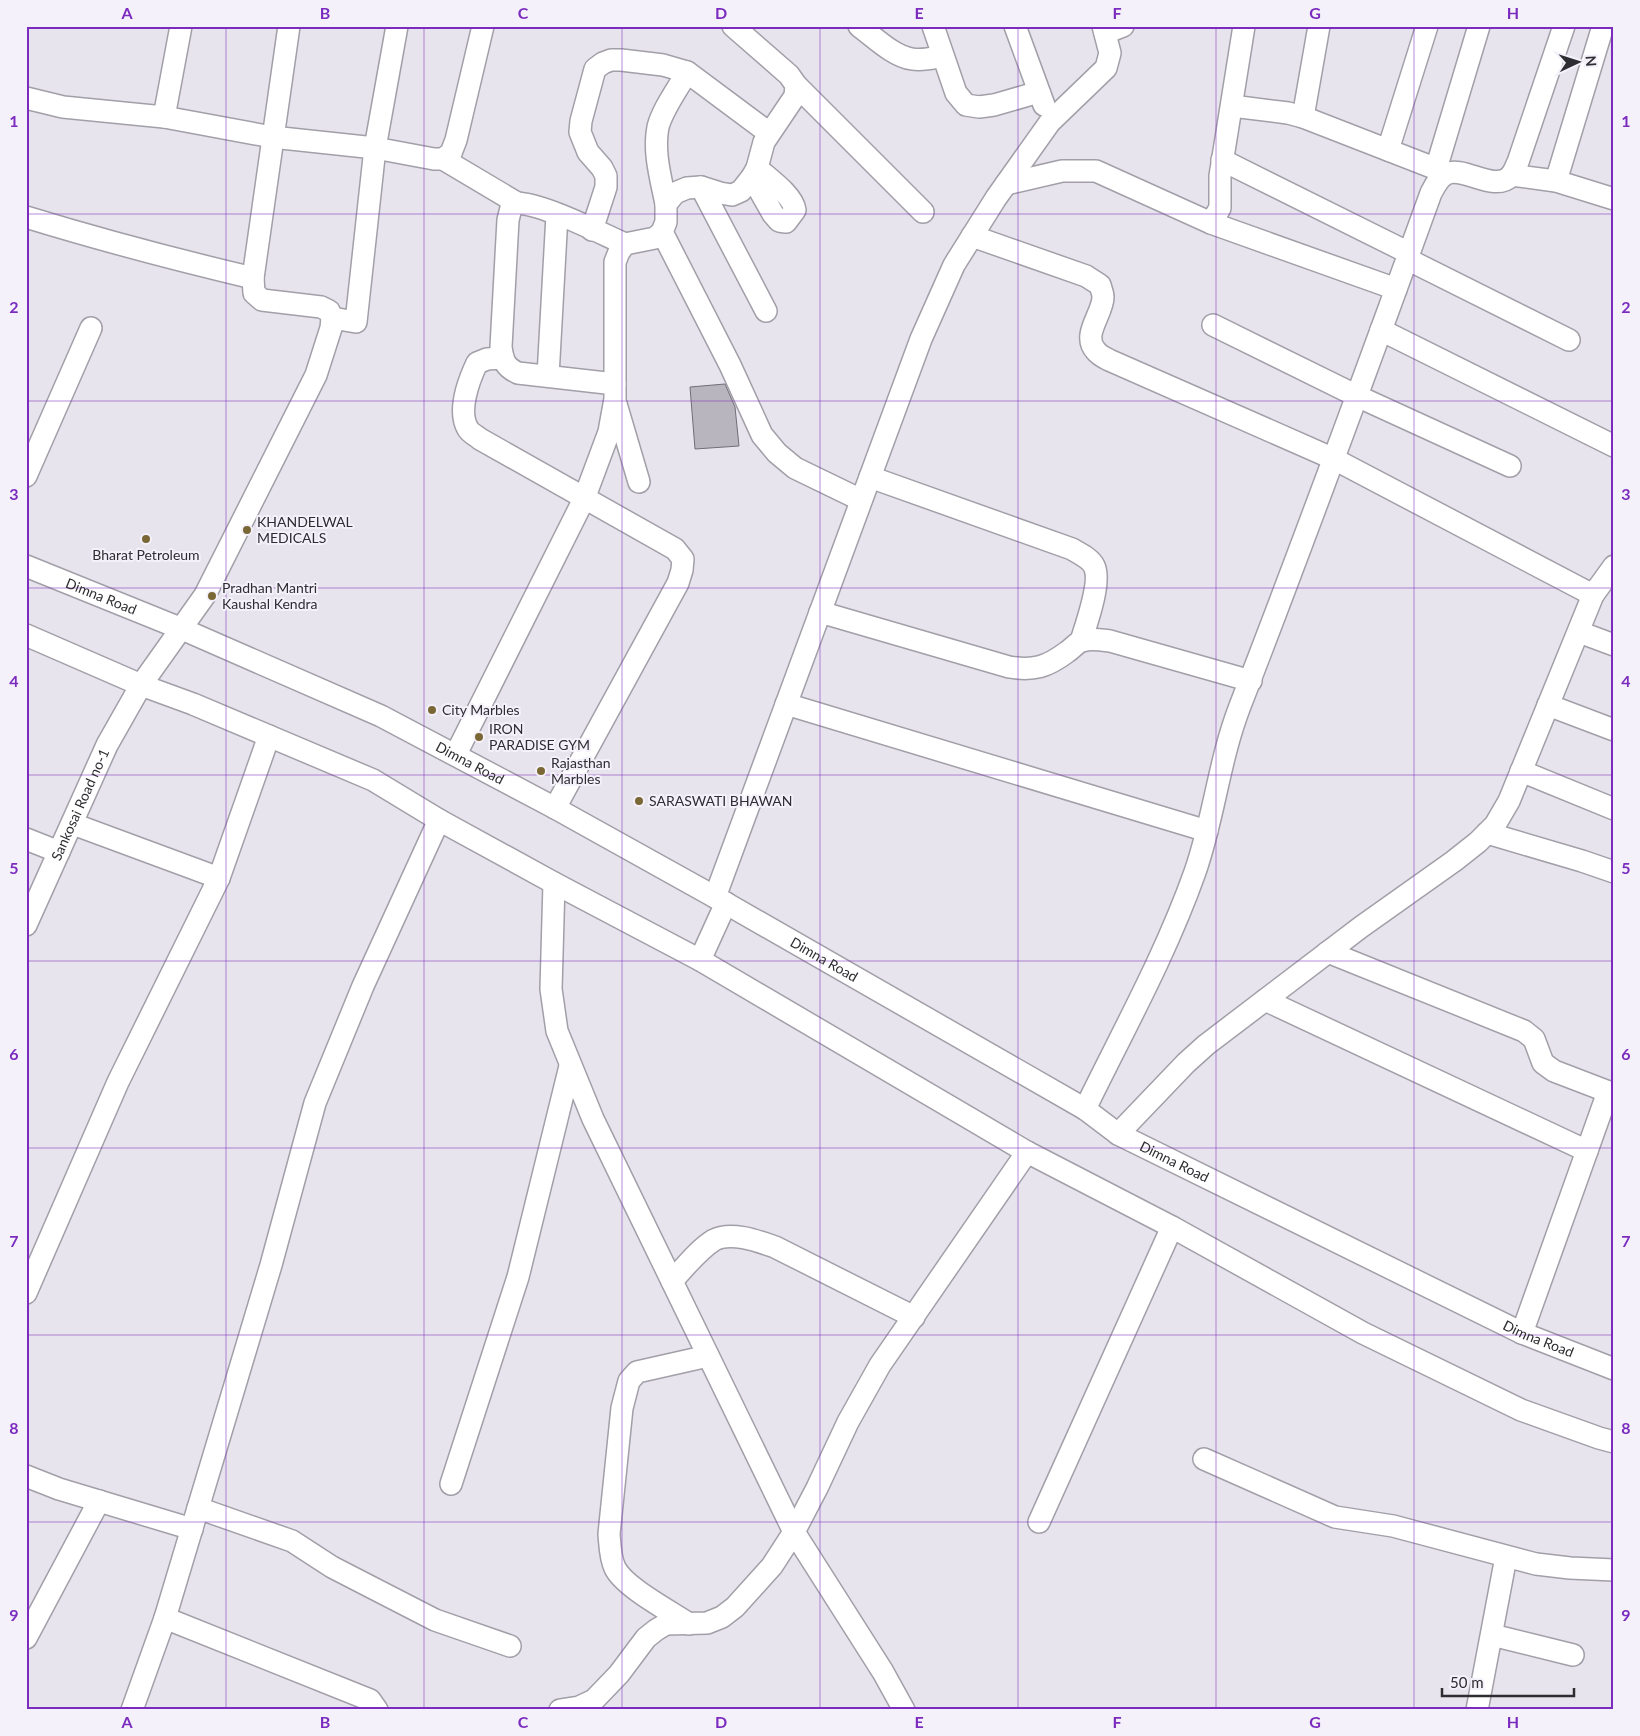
<svg xmlns="http://www.w3.org/2000/svg" width="1640" height="1736" font-family="Lato,sans-serif">
  <style>
    .building { fill: #b8b5be; stroke: #706e76 }
    .lines { fill: none; stroke-linecap: round; stroke-linejoin: round }
    .minor-casing { stroke: #a29fa8; stroke-width: 24 }
    .minor { stroke: #fff; stroke-width: 21 }
    .grid { fill: none; stroke: #7b2cbf; stroke-width: 1; stroke-opacity: 0.55 }
    .poi-dot { fill: #7a6736; stroke: #f4f1fb; stroke-width: 2 }
    .labels { text-anchor: middle; stroke-width: 4; stroke-linejoin: round; paint-order: stroke }
    .poi-label { font-size: 14px; fill: #2e2d31; stroke: #f4f1fb; text-anchor: start }
    .street-label { font-size: 14px; fill: #2e2d31; stroke: #f4f1fb }
    .neatline { fill: none; stroke: #7b2cbf; stroke-width: 2 }
    .grid-label { font-size: 16px; text-anchor: middle; font-weight: bold; fill: #7b2cbf }
  </style>
  <rect width="100%" height="100%" fill="#e7e4ed"/>
  <path class="building" d="M725,384L735,407L739,446L695,449L690,387Z"/>
  <g class="lines">
    <defs>
      <g id="minor">
        <path d="M859,26C874,37 893,56 912,59C923,61 933,58 943,56"/>
        <path d="M933,26L956,93L966,105L979,107L994,105L1039,92"/>
        <path d="M1015,26L1044,105"/>
        <path d="M1244,26L1220,176V208L1211,223L1396,289"/>
        <path d="M1105,33L1123,26"/>
        <path d="M796,85L923,212"/>
        <path d="M26,98L63,107L164,117L272,137L375,148L434,159H443L451,153L456,140L483,26"/>
        <path d="M1232,106L1288,113L1303,117L1447,173"/>
        <path d="M164,117L181,26"/>
        <path d="M1303,117L1319,26"/>
        <path d="M1388,150L1427,26"/>
        <path d="M443,159L517,203"/>
        <path d="M1222,160L1409,253"/>
        <path d="M1436,169L1479,26"/>
        <path d="M1511,175L1556,181L1614,199"/>
        <path d="M752,177L773,214L779,221L786,222L795,210C793,195 768,178 757,168"/>
        <path d="M1556,181L1603,26"/>
        <path d="M1006,184L1062,171H1096L1211,223"/>
        <path d="M701,187L766,311"/>
        <path d="M666,204C661,179 653,152 658,127C663,108 678,89 687,72"/>
        <path d="M26,217C101,240 177,260 253,278"/>
        <path d="M592,230L606,187V176L602,168L588,152L580,132L581,121L595,69L603,63L611,60H621L663,65L687,72L769,133"/>
        <path d="M662,232L730,365L762,435L777,453L795,468L861,500"/>
        <path d="M972,236L1086,276L1100,285C1101,289 1103,293 1103,297C1103,314 1081,335 1096,351C1099,355 1105,358 1109,360L1334,459L1593,595"/>
        <path d="M1407,259L1569,340"/>
        <path d="M332,318L356,322L375,148L397,26"/>
        <path d="M1213,325L1357,396L1510,466"/>
        <path d="M1381,330L1614,446"/>
        <path d="M502,358L487,359L477,363C469,380 457,411 468,429C470,433 477,436 480,439L675,549L683,559L682,570L678,583L555,808"/>
        <path d="M548,376L557,215"/>
        <path d="M615,384L518,373C505,367 503,361 501,347L508,220L511,208L517,203C546,205 596,231 625,244"/>
        <path d="M616,404L639,482"/>
        <path d="M26,476L91,328"/>
        <path d="M870,477L1072,549C1080,554 1090,558 1094,566C1102,581 1086,625 1081,641"/>
        <path id="s1" d="M26,566L182,629L381,716L555,808L715,897L1085,1109L1118,1134L1522,1333L1614,1369"/>
        <path d="M820,612L1009,667C1034,671 1047,667 1067,652C1072,649 1077,642 1082,641C1091,638 1101,640 1110,641L1251,681"/>
        <path d="M1579,632L1614,645"/>
        <path d="M26,635L141,685L193,704L373,780L439,820L554,883L700,960L1027,1152L1172,1227L1363,1333L1521,1410L1599,1438L1614,1442"/>
        <path d="M786,704L1207,831"/>
        <path d="M1548,705L1614,730"/>
        <path d="M456,754L584,499L609,432L615,399V262L619,252L625,244L655,238L662,232L666,222V204L675,193L687,188L701,187L720,193L732,195L741,191L752,177L757,168L764,142L795,96L796,85L789,75L733,26"/>
        <path d="M1521,771L1614,809"/>
        <path d="M73,824L219,878"/>
        <path d="M1487,833L1582,861L1614,872"/>
        <path d="M26,839L59,852"/>
        <path d="M554,883L551,989L557,1031L593,1119L794,1532L883,1672L904,1710"/>
        <path d="M715,897L921,339L954,265L996,198L1050,122L1106,68L1110,53L1103,26"/>
        <path id="s2" d="M26,925L107,745L141,685L205,595L316,375L331,328L332,318L329,311L321,307L262,300L254,293L253,278L289,26"/>
        <path d="M1328,952L1524,1031L1534,1039L1543,1063L1554,1071L1614,1094"/>
        <path d="M700,960L726,903"/>
        <path d="M1265,1000L1587,1151"/>
        <path d="M1085,1109C1123,1031 1166,954 1195,872C1214,818 1219,760 1240,706C1306,536 1369,364 1431,193C1435,186 1438,178 1446,174C1463,165 1494,193 1511,176C1514,172 1516,166 1518,162L1564,26"/>
        <path d="M1118,1134L1186,1063L1206,1045L1361,927L1454,861L1478,842L1495,825L1509,801L1593,595L1614,566"/>
        <path d="M672,1281C685,1267 698,1250 714,1240C731,1231 758,1241 775,1247L914,1317"/>
        <path d="M26,1293L118,1082L219,878L269,736"/>
        <path d="M1522,1333L1608,1092"/>
        <path d="M1204,1459L1335,1517L1393,1526L1536,1564L1570,1568L1614,1570"/>
        <path d="M26,1476L59,1489L192,1529"/>
        <path d="M451,1484L518,1277L570,1066"/>
        <path d="M198,1508L292,1541L332,1567L435,1620L510,1646"/>
        <path d="M1039,1522L1172,1227"/>
        <path d="M165,1618L370,1700L377,1710"/>
        <path d="M689,1624C670,1611 624,1587 615,1568C610,1558 610,1545 609,1534L622,1408L629,1381L637,1372L708,1356"/>
        <path d="M1492,1635L1573,1655"/>
        <path d="M26,1638L99,1501"/>
        <path d="M132,1710L165,1618L220,1435L271,1265L315,1103L363,986L439,820"/>
        <path d="M560,1710L579,1707L594,1700L619,1674L646,1638L656,1630L666,1624L707,1623L722,1617L735,1607L772,1566L794,1532L817,1488L848,1422L880,1365L1027,1152"/>
        <path d="M1477,1710L1506,1557"/>
      </g>
    </defs>
    <use href="#minor" class="minor-casing"/>
    <use href="#minor" class="minor"/>
  </g>
  <path class="grid" d="M226,26V1710M424,26V1710M622,26V1710M820,26V1710M1018,26V1710M1216,26V1710M1414,26V1710M26,214H1614M26,401H1614M26,588H1614M26,775H1614M26,961H1614M26,1148H1614M26,1335H1614M26,1522H1614"/>
  <g class="poi-dot">
    <circle cx="247" cy="530" r="5"/>
    <circle cx="146" cy="539" r="5"/>
    <circle cx="212" cy="596" r="5"/>
    <circle cx="432" cy="710" r="5"/>
    <circle cx="479" cy="737" r="5"/>
    <circle cx="541" cy="771" r="5"/>
    <circle cx="639" cy="801" r="5"/>
  </g>
  <g class="labels">
    <g class="poi-label">
      <text x="257" y="527">KHANDELWAL<tspan x="257" dy="16">MEDICALS</tspan></text>
      <text x="146" y="560" text-anchor="middle">Bharat Petroleum</text>
      <text x="222" y="593">Pradhan Mantri<tspan x="222" dy="16">Kaushal Kendra</tspan></text>
      <text x="442" y="715">City Marbles</text>
      <text x="489" y="734">IRON<tspan x="489" dy="16">PARADISE GYM</tspan></text>
      <text x="551" y="768">Rajasthan<tspan x="551" dy="16">Marbles</tspan></text>
      <text x="649" y="806">SARASWATI BHAWAN</text>
    </g>
    <g class="street-label">
      <text dy="5" stroke="none"><textPath href="#s1" startOffset="81">Dimna Road</textPath></text>
      <text dy="5" stroke="none"><textPath href="#s1" startOffset="486">Dimna Road</textPath></text>
      <text dy="5" stroke="none"><textPath href="#s2" startOffset="132">Sankosai Road no-1</textPath></text>
      <text dy="5" stroke="none"><textPath href="#s1" startOffset="891">Dimna Road</textPath></text>
      <text dy="5" stroke="none"><textPath href="#s1" startOffset="1296">Dimna Road</textPath></text>
      <text dy="5" stroke="none"><textPath href="#s1" startOffset="1701">Dimna Road</textPath></text>
    </g>
  </g>
  <rect width="1640" height="1736" fill="none" stroke="#f4f1fb" stroke-width="55"/>
  <g transform="translate(1578 62) rotate(86)" stroke="#f4f1fb" stroke-width="4" paint-order="stroke">
  <path d="M0-4L9 19L0 12L-9 19Z" fill="#2e2d31"/>
  <text y="-8" font-size="14" font-weight="bold" text-anchor="middle" fill="#2e2d31">N</text>
  </g>
  <path d="M1442 1688v8h132v-8" fill="none" stroke="#2e2d31" stroke-width="2.5"/>
  <text x="1450" y="1688" font-size="15" fill="#2e2d31" stroke="#f4f1fb" stroke-width="4" paint-order="stroke">50 m</text>
  <rect x="28" y="28" width="1584" height="1680" class="neatline"/>
  <g class="grid-label">
    <text x="127" y="19">A</text>
    <text x="325" y="19">B</text>
    <text x="523" y="19">C</text>
    <text x="721" y="19">D</text>
    <text x="919" y="19">E</text>
    <text x="1117" y="19">F</text>
    <text x="1315" y="19">G</text>
    <text x="1513" y="19">H</text>
    <text x="14" y="127">1</text>
    <text x="1626" y="127">1</text>
    <text x="14" y="313">2</text>
    <text x="1626" y="313">2</text>
    <text x="14" y="500">3</text>
    <text x="1626" y="500">3</text>
    <text x="14" y="687">4</text>
    <text x="1626" y="687">4</text>
    <text x="14" y="874">5</text>
    <text x="1626" y="874">5</text>
    <text x="14" y="1060">6</text>
    <text x="1626" y="1060">6</text>
    <text x="14" y="1247">7</text>
    <text x="1626" y="1247">7</text>
    <text x="14" y="1434">8</text>
    <text x="1626" y="1434">8</text>
    <text x="14" y="1621">9</text>
    <text x="1626" y="1621">9</text>
    <text x="127" y="1728">A</text>
    <text x="325" y="1728">B</text>
    <text x="523" y="1728">C</text>
    <text x="721" y="1728">D</text>
    <text x="919" y="1728">E</text>
    <text x="1117" y="1728">F</text>
    <text x="1315" y="1728">G</text>
    <text x="1513" y="1728">H</text>
  </g>
</svg>
